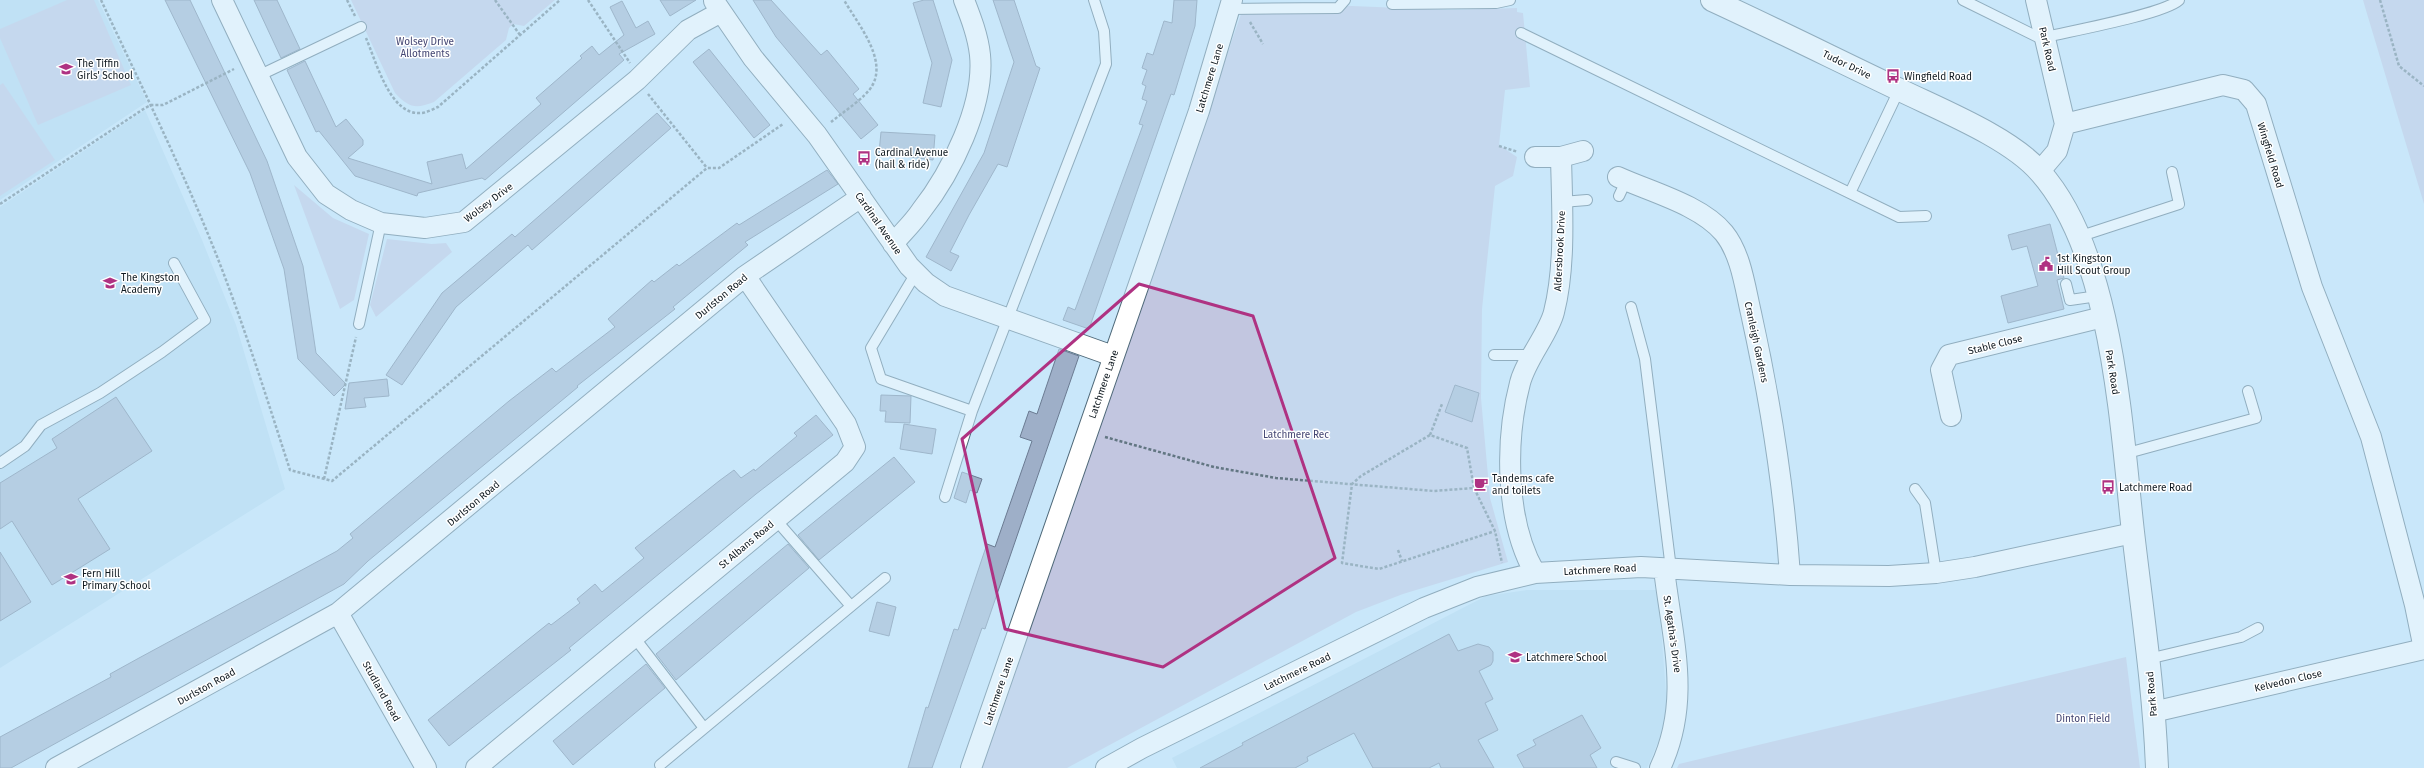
<svg xmlns="http://www.w3.org/2000/svg" width="2424" height="768" font-family="'Fira Sans',sans-serif">
  <style>
    .built { fill: #b5d9ef }
    .green { fill: #c2c6e0 }
    .building { fill: #9eafc8; stroke: #6b7b92 }
    .lines { fill: none; stroke-linecap: round; stroke-linejoin: round }
    .service-casing { stroke: #4f6979; stroke-width: 12 }
    .minor-casing { stroke: #4f6979; stroke-width: 22 }
    .tertiary-casing { stroke: #4f6979; stroke-width: 24 }
    .path { stroke: #627682; stroke-width: 2.5; stroke-dasharray: 3 2; stroke-linecap: butt }
    .service { stroke: #fff; stroke-width: 10 }
    .minor { stroke: #fff; stroke-width: 20 }
    .tertiary { stroke: #fff; stroke-width: 22 }
    .marked { fill: none; stroke: #af3282; stroke-width: 3; stroke-linejoin: round }
    .labels { text-anchor: middle; stroke-width: 3; stroke-linejoin: round; paint-order: stroke }
    .park-label { font-size: 10px; fill: #434572; stroke: #fff }
    .street-label { font-size: 10px; fill: #0e181f; stroke: #fff }
    .poi-label { font-size: 10px; fill: #0e181f; stroke: #fff; text-anchor: start }
  </style>
  <rect width="100%" height="100%" fill="#c9e7fa"/>
  <path class="built" d="M0,0H98L147,102L0,200Z
    M145,110L202,240L236,325L285,489L0,668V207Z
    M1527,590H1658L1668,719L1647,768H1177L1172,758L1486,596Z"/>
  <path class="green" d="M67,0H94L131,85L38,125L0,38V29Z
    M351,0H555L524,26L513,24L509,28L506,40L434,102C416,109 409,108 395,93Z
    M2363,0H2424V204L2365,7Z
    M1328,5L1449,10L1517,8V12L1523,13L1530,87L1505,90L1499,145L1517,157L1513,176L1495,186L1482,309L1481,398L1490,498L1508,562L1403,594L1356,612L1067,768H982L1241,14L1327,13Z
    M3,83L55,160L0,196V85Z
    M294,185L333,218L369,234L354,300L340,309Z
    M387,239L432,244L446,243L452,252L376,317L370,305Z
    M2126,657L2140,768H1677L1679,764Z"/>
  <path class="building" d="M165,0H190L267,161L303,266L316,353L346,384L334,396L298,359L284,269L250,173Z
    M254,0H277L300,49L281,58Z
    M660,0H696L670,16Z
    M753,0H771L821,55L827,50L859,89L853,94L878,125L861,139L776,37Z
    M924,0H933L952,60L941,107L923,103L932,63L913,3Z
    M993,0H1014L1036,66L1040,68L1007,167L998,164L969,215L950,252L959,256L951,271L926,257L984,153L1014,62Z
    M1174,0H1197L1195,26L1174,95L1171,94L1089,329L1063,320L1068,307L1075,310L1143,125L1139,124L1147,101L1142,99L1146,86L1142,84L1147,70L1142,68L1147,53L1153,55L1164,21L1172,23Z
    M622,1L636,28L648,21L655,34L619,54L624,60L485,180L482,178L418,193L417,196L355,176L319,131L316,132L287,70L305,61L336,127L346,119L363,140V145L348,158L432,184L427,162L462,154L466,169L541,104L536,98L582,58L580,56L592,46L599,55L624,35L610,7Z
    M709,49L770,125L754,138L693,62Z
    M657,113L671,128L532,250L528,245L456,307L402,385L386,375L442,293L512,234L515,237Z
    M881,132L935,135L933,160L879,153Z
    M827,170L838,184L745,242L748,245L673,307L675,309L577,386L578,387L368,561L344,584L11,768H0V737L111,677L110,674L139,658L337,551L353,538L350,534L509,401L552,368L556,372L615,327L608,319L652,280L654,282L677,264L679,266L737,223L739,225Z
    M2050,224L2064,278L2057,280L2064,309L2008,323L2001,296L2038,286L2027,246L2012,250L2008,235Z
    M1059,349L1079,356L985,629L982,628L932,768H908L926,707L928,708L954,629L958,630L987,544L995,547L1032,441L1020,437L1029,411L1037,414Z
    M387,379L389,396L364,398L366,407L345,409L349,383Z
    M1455,385L1479,393L1472,422L1445,412Z
    M881,395L911,396L910,423L885,422L886,411H880Z
    M116,397L152,451L78,499L110,549L52,585L12,521L0,529V483L57,448L52,439Z
    M816,415L833,435L756,494L569,648L571,650L449,746L428,720L549,623L551,625L580,603L577,599L595,584L602,592L644,558L635,548L719,481L734,470L741,478L754,469L755,471L797,436L794,433Z
    M904,424L936,429L932,454L900,449Z
    M894,457L915,482L819,560L798,535Z
    M962,472L982,479L977,493L970,490L966,503L954,498Z
    M788,544L809,568L676,680L656,654Z
    M0,552L31,602L0,621Z
    M877,602L896,607L889,636L869,631Z
    M1449,634L1458,651L1478,644L1489,647L1493,652V661L1491,665L1479,671L1493,699L1485,703L1498,730L1478,740L1494,768H1441L1439,763L1429,768H1373L1354,733L1307,757L1308,761L1295,768H1200L1243,745L1242,743Z
    M646,664L665,688L573,765L553,741Z
    M1582,715L1601,748L1590,755L1597,768H1524L1517,755L1536,745L1533,740Z"/>
  <g class="lines">
    <defs>
      <path id="service" d="M1963,0L2046,41
        M1392,4L1496,3L1510,0
        M1229,9L1338,8L1345,0
        M1521,33L1899,217L1926,216
        M2046,37C2071,31 2164,14 2179,0
        M258,76L361,27
        M1850,193L1899,90
        M1619,196L1626,181
        M1562,202L1587,200
        M2078,237L2179,204L2172,172
        M916,273L871,348L881,379L972,411
        M2066,284L2070,300L2098,296
        M1631,307L1645,359L1671,569
        M359,324L381,223
        M1494,355H1532
        M2124,454L2256,418L2248,391
        M0,463L25,446L41,425L100,393L162,352L205,320L174,263
        M1915,489L1925,503L1936,573
        M945,497L972,411L1106,64L1104,31L1094,0
        M776,520L850,605
        M634,637L704,728
        M2148,659L2241,637L2258,628
        M1616,762L1635,768
        M660,765L885,578"/>
      <path id="minor" d="M222,0L297,157L326,194L351,210L381,223L425,228L464,222L637,80L688,30L721,12
        M2036,0L2065,124L2057,151L2040,171
        M714,1L753,58L817,135L909,266L926,283L945,296L1113,356
        M2065,124L2223,85L2244,90L2256,104L2312,287L2371,437L2415,605L2424,649
        M1535,157H1561L1583,151
        M1618,177C1651,192 1701,205 1724,233C1741,254 1745,287 1751,313C1770,399 1784,487 1790,575
        M893,244C902,233 913,223 921,211C951,173 985,105 980,55C978,36 971,18 964,0
        M1951,416L1941,370L1949,355L2103,317
        M1535,573C1505,521 1505,440 1520,383C1526,359 1549,333 1554,312C1566,265 1562,205 1561,157
        M338,613L426,768
        M2153,712L2424,649
        M56,768L338,613L745,276L861,197
        M476,768L845,462L855,447L846,424L745,276
        M971,768L1199,111L1232,0
        M1106,768L1142,748L1424,608L1477,587L1535,573L1641,567L1790,575L1889,576L1936,573L1975,567L2133,533
        M1660,768C1692,700 1672,639 1664,569"/>
      <path id="tertiary" d="M1712,0C1775,29 1837,60 1900,90C1941,110 2011,138 2040,172C2113,254 2121,426 2133,532C2142,610 2154,689 2157,768"/>
    </defs>
    <use href="#service" class="service-casing"/>
    <use href="#minor" class="minor-casing"/>
    <use href="#tertiary" class="tertiary-casing"/>
    <path class="path" d="M101,0C138,79 177,158 210,239C241,315 265,393 290,470L332,481L707,168H719L783,124
      M347,0L355,16
      M495,0L520,35
      M588,0L630,63
      M2380,0L2399,66L2424,86
      M1250,22L1263,44
      M366,38C376,61 390,116 421,113C426,113 433,109 438,107L560,0
      M648,94L707,168
      M831,122C842,113 866,97 872,86C888,59 857,23 844,0
      M1499,146L1518,152
      M0,204L145,108L151,105H163L234,69
      M1430,435L1442,404
      M1105,437L1214,467L1276,478L1434,491L1474,488L1495,531L1502,563
      M324,479L356,337
      M1474,488L1467,448L1430,435L1361,476L1352,484L1342,563L1379,569L1495,531
      M1398,550L1402,561"/>
    <use href="#service" class="service"/>
    <use href="#minor" class="minor"/>
    <use href="#tertiary" class="tertiary"/>
  </g>
  <path d="M0 0H2424V768H0ZM1139,284L1253,316L1335,558L1163,667L1005,629L962,439Z" fill="#c9e7fa" fill-opacity=".55" fill-rule="evenodd"/>
  <path class="marked" d="M1139,284L1253,316L1335,558L1163,667L1005,629L962,439Z"/>
  <defs>
    <symbol id="school-bare" viewBox="-9 -9 18 18"><path d="M0-5L7-2L0 1L-7-2ZM-4 1L0 2.5L4 1V4Q0 6-4 4Z" fill="#af3282" stroke="#fff" stroke-width="2.5" paint-order="stroke"/></symbol>
    <symbol id="bus-bare" viewBox="-9 -9 18 18"><path d="M-5-6H5V4H4V6H2V4H-2V6H-4V4H-5ZM-3.5-4V0h7V-4ZM-3.5 1.2v1.5H-2V1.2ZM2 1.2v1.5H3.5V1.2Z" fill="#af3282" stroke="#fff" stroke-width="2.5" paint-order="stroke"/></symbol>
    <symbol id="civic-bare" viewBox="-9 -9 18 18"><path d="M-.6-6.5H3V-4.5H.6V-3L4-1V1h2V6H-6V1h2V-1L-.6-3ZM-1.2 2.5V6h2.4V2.5Z" fill="#af3282" stroke="#fff" stroke-width="2.5" paint-order="stroke"/></symbol>
    <symbol id="cafe-bare" viewBox="-9 -9 18 18"><path d="M-5.5-4.5H6V0H3Q3 3.5 0 3.5H-2.5Q-5.5 3.5-5.5 0ZM3-3.2v2h1.7v-2ZM-6 4.5H4V6H-6Z" fill="#af3282" stroke="#fff" stroke-width="2.5" paint-order="stroke"/></symbol>
  </defs>
  <g fill-rule="evenodd">
    <use href="#school-bare" x="56" y="59" width="20" height="20"/>
    <use href="#bus-bare" x="1883" y="66" width="20" height="20"/>
    <use href="#bus-bare" x="854" y="148" width="20" height="20"/>
    <use href="#civic-bare" x="2036" y="254" width="20" height="20"/>
    <use href="#school-bare" x="100" y="273" width="20" height="20"/>
    <use href="#cafe-bare" x="1471" y="474" width="20" height="20"/>
    <use href="#bus-bare" x="2098" y="477" width="20" height="20"/>
    <use href="#school-bare" x="61" y="569" width="20" height="20"/>
    <use href="#school-bare" x="1505" y="647" width="20" height="20"/>
  </g>
  <g class="labels">
    <g class="park-label">
      <text x="425" y="45">Wolsey Drive<tspan x="425" dy="12">Allotments</tspan></text>
      <text x="1296" y="438">Latchmere Rec</text>
      <text x="2083" y="722">Dinton Field</text>
    </g>
    <g class="street-label">
      <text transform="translate(2048 49) rotate(77)" y="4">Park Road</text>
      <text transform="translate(1847 64) rotate(26)" y="4">Tudor Drive</text>
      <text transform="translate(1209 78) rotate(-73)" y="4">Latchmere Lane</text>
      <text transform="translate(2271 155) rotate(73)" y="4">Wingfield Road</text>
      <text transform="translate(488 202) rotate(-37)" y="4">Wolsey Drive</text>
      <text transform="translate(879 223) rotate(55)" y="4">Cardinal Avenue</text>
      <text transform="translate(1559 251) rotate(-87)" y="4">Aldersbrook Drive</text>
      <text transform="translate(721 296) rotate(-40)" y="4">Durlston Road</text>
      <text transform="translate(1757 342) rotate(78)" y="4">Cranleigh Gardens</text>
      <text transform="translate(1995 344) rotate(-14)" y="4">Stable Close</text>
      <text transform="translate(2113 372) rotate(81)" y="4">Park Road</text>
      <text transform="translate(1103 384) rotate(-71)" y="4">Latchmere Lane</text>
      <text transform="translate(473 503) rotate(-40)" y="4">Durlston Road</text>
      <text transform="translate(746 544) rotate(-40)" y="4">St Albans Road</text>
      <text transform="translate(1600 569) rotate(-3)" y="4">Latchmere Road</text>
      <text transform="translate(1673 634) rotate(82)" y="4">St. Agatha's Drive</text>
      <text transform="translate(1297 671) rotate(-26)" y="4">Latchmere Road</text>
      <text transform="translate(2288 680) rotate(-13)" y="4">Kelvedon Close</text>
      <text transform="translate(206 686) rotate(-29)" y="4">Durlston Road</text>
      <text transform="translate(382 691) rotate(61)" y="4">Studland Road</text>
      <text transform="translate(998 691) rotate(-71)" y="4">Latchmere Lane</text>
      <text transform="translate(2151 694) rotate(-95)" y="4">Park Road</text>
    </g>
    <g class="poi-label">
      <text x="77" y="67">The Tiffin<tspan x="77" dy="12">Girls' School</tspan></text>
      <text x="1904" y="80">Wingfield Road</text>
      <text x="875" y="156">Cardinal Avenue<tspan x="875" dy="12">(hail &amp; ride)</tspan></text>
      <text x="2057" y="262">1st Kingston<tspan x="2057" dy="12">Hill Scout Group</tspan></text>
      <text x="121" y="281">The Kingston<tspan x="121" dy="12">Academy</tspan></text>
      <text x="1492" y="482">Tandems cafe<tspan x="1492" dy="12">and toilets</tspan></text>
      <text x="2119" y="491">Latchmere Road</text>
      <text x="82" y="577">Fern Hill<tspan x="82" dy="12">Primary School</tspan></text>
      <text x="1526" y="661">Latchmere School</text>
    </g>
  </g>
</svg>
